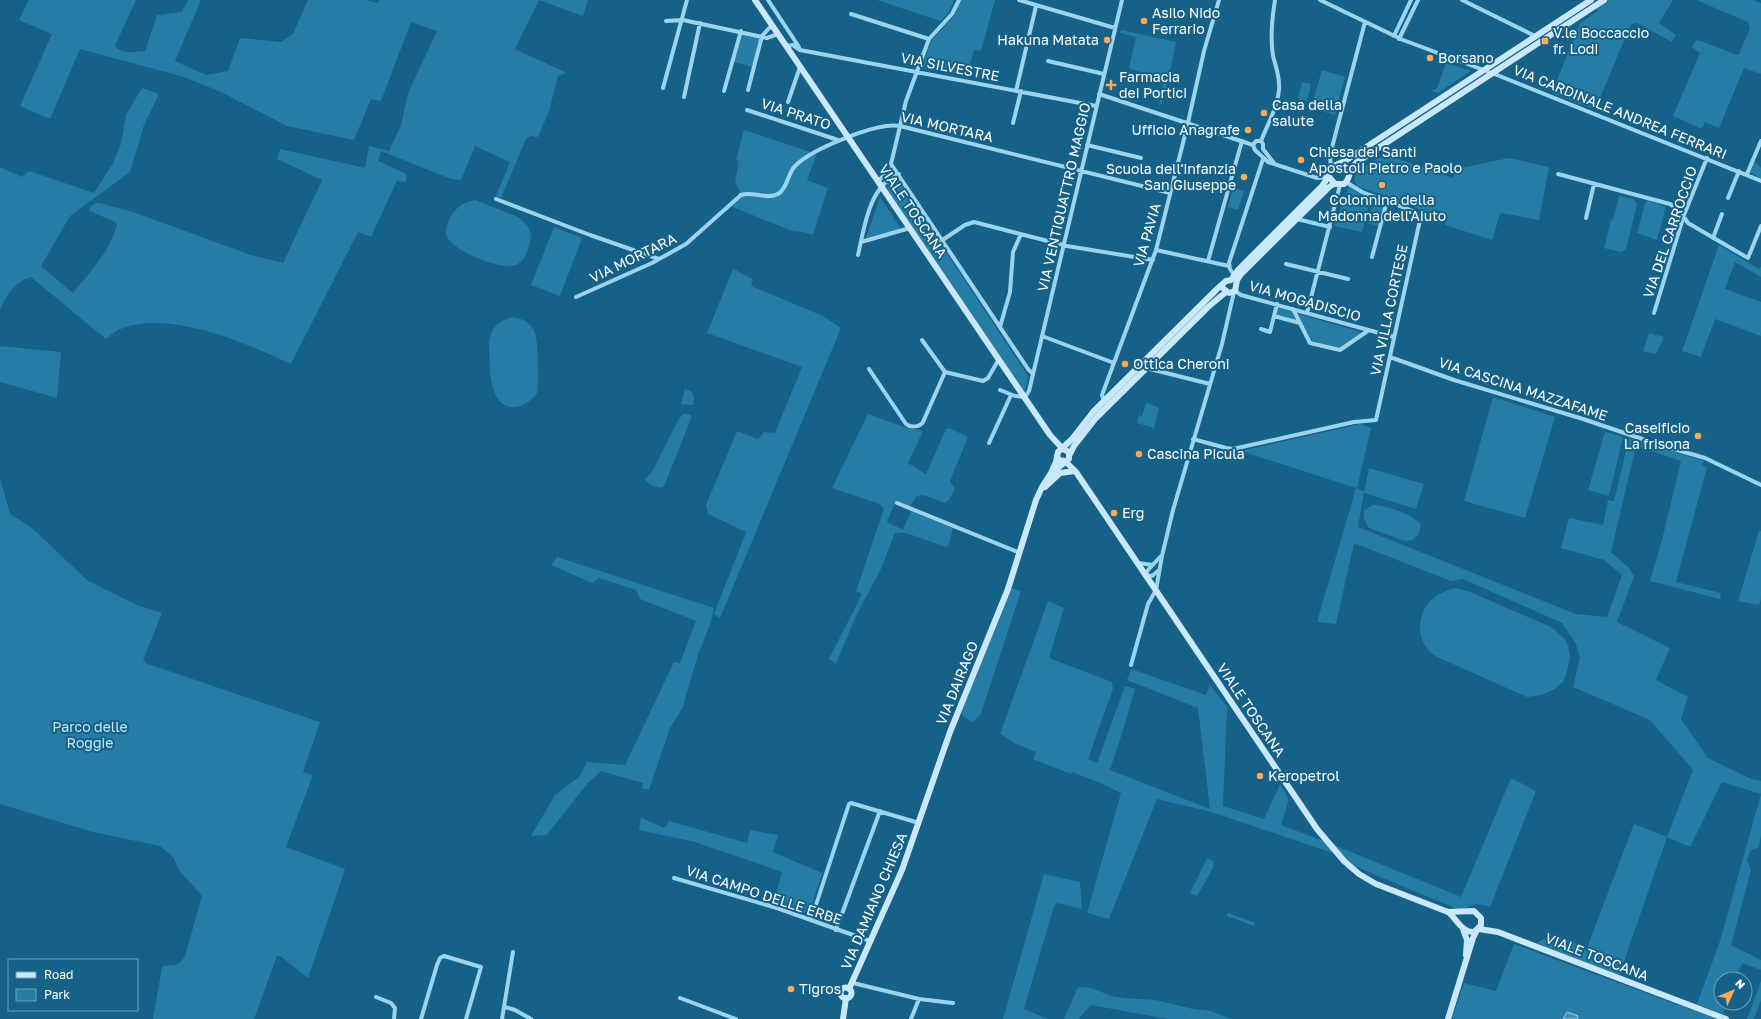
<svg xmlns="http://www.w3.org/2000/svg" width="1761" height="1019" font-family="'Golos Text',sans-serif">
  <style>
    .green { fill: #257ca5 }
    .water { fill: #538ba6; stroke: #8ed3f1 }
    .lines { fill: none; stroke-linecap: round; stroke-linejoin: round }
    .street { stroke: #9cd4ee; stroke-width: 4 }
    .secondary { stroke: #c9e9fa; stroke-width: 6 }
    .poi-dot { fill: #ffa959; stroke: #166187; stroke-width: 1.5 }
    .labels { text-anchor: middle; stroke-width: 4; stroke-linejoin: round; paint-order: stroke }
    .poi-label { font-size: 14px; fill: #fff; stroke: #166187; text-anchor: start }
    .street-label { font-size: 14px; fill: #fff; stroke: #166187 }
    .park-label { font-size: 14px; fill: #c2e8fa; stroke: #166187 }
  </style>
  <rect width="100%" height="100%" fill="#166187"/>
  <path class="green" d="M29,0H136L115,46C122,55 134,52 145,51L157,15L182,12L188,0H201L175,61L206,75L228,71L240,38L281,42L293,34L308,0H366L377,3L379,0H588L583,16L539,0L515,49L567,73L558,76L549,111L538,137L531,136L526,139L501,198L496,196L510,162L475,146L461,180L451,179L381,151L378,161L407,174L406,182L397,181L371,237L358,232L291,364C245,343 168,308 118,330C114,332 110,336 106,339L31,277C15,281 6,296 0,310V167L22,177L29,171L94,193L113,163L121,144L126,115L142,88L159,94L144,125L130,172L70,216L41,266L73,293C90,272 110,251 117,225L115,222L90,211L89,209L94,204L99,203L133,212L251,255L283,263L322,180L277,159L280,149L365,168L369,146L389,151L401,125L408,93L437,31L411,22L381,101L371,99L354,140L287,126L221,92L184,77L80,49L50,119L20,106L52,34L19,20Z
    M877,0H954L949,12L940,21Z
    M961,0H995L981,51L974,50L967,75L921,68L932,40L954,16Z
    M1608,0H1673L1659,23L1676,35L1672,42L1637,23L1631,24L1597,105L1591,108L1552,93L1580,23L1598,11L1596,8Z
    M1696,0H1753L1761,3V74L1744,68L1719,128L1705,122L1702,129L1673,116L1700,53L1692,47L1695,41L1698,40L1737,55L1739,54L1750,28L1748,22Z
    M1121,30L1176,42L1171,68L1161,105H1159L1164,80L1129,68L1136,37L1120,33Z
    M742,35L759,38L760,40L752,67L734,62Z
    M1446,63L1471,71L1438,93L1431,91L1437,88Z
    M1322,70L1345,77L1335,115L1311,108Z
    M1302,82L1311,84L1307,101L1298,99Z
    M744,130L817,154L807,180L828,188L813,235L803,232L792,231L730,206L740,192L735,182L739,161L736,160Z
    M1384,154L1453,178L1456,169L1509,158L1549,167L1539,220L1502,213L1500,214L1492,240L1445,225L1447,218L1424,211V212L1418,210L1419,209L1357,186L1354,180L1357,172Z
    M1754,161L1761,168V179L1750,172Z
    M895,179L899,181L1028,376L1025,393L887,189L888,183Z
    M1349,186L1358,193L1371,198L1362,232L1334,226Z
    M1233,188L1244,191L1238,210L1228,207Z
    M1619,196L1633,199L1637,204L1626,249L1621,252L1604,248L1611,220H1613Z
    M880,197L901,229L866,238Z
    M475,200L518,217C527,223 533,232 530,243C527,251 526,259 518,264C505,273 453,251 447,237C445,232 446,227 448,222C454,209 461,203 475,200Z
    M1648,200L1666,207L1657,240L1637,233L1645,203Z
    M1374,201L1384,205L1378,226L1367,223Z
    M554,227L582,238L560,296L531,285Z
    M1719,245L1759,269L1761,267V277L1735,262L1725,289L1761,302V336L1715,319L1701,357L1682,351Z
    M733,269L753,279L751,286L823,316L841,328L720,618L714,614L746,532L708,514L706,505L737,431L758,439L764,432L775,433L802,367L707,333Z
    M1217,292L1220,295L1091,419L1070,449L1068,447L1091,418L1206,305Z
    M1278,307L1292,311L1296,320L1276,314Z
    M1298,314L1361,332V333L1339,348L1312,341Z
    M514,317C523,319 531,323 535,333C538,338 539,388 537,393C533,399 524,406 517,407C486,411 490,361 489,342C491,327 499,320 514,317Z
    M1649,333L1664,337L1656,354L1643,351Z
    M0,346L61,352L57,398L0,382Z
    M685,389L692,392L694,397L693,405L681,404Z
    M1493,397L1555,417L1525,518L1464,501Z
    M1146,403L1159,407L1154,428L1137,423L1139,415L1142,416Z
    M683,414H688L692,416L665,484L663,487C657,489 647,484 645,479L652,472L678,420Z
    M868,414L904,427L923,431L908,463L926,474L946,429L949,428L968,437L950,481L955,489L949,500L945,503L923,495L917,496L910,506L896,501L887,522L903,530L911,511L953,528L949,544L946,547L906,533H895L880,571L857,614L836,663L829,659L862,594L856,591L884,509L880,504L832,488Z
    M1360,424L1371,428L1357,488L1364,492L1369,468L1424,484L1416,509L1364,493L1358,527L1576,614L1607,617L1622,575L1604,560L1561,548L1569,518L1603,525L1608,500L1614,501L1629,438L1704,461L1702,466L1707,467L1676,582L1721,593L1720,599L1650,581L1662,540L1681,461L1636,446L1611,552L1629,568L1634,576L1617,622L1670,648L1656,680L1688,697L1681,719L1708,758L1751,779L1761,781V794L1722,782L1690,847L1667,837L1619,976L1537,943C1555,930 1568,941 1587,948L1634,824L1667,837L1693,770L1650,720L1573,687L1580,658L1576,644L1562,623L1463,579L1451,581L1354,543L1336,624L1317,622L1356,488L1241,451Z
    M1605,432L1623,437L1609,496L1588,490Z
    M0,478L10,514L32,528L88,581L137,605L162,613L143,660L145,661V663L320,722L303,772L313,775L286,847L345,869L308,978L280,956H277L254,1019H153L162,967C174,963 176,970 185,956L202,896L179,870L173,857L160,846L93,832L0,804Z
    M1373,505C1385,505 1414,514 1421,525L1419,534L1413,540L1405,541L1374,530L1368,527L1364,519V510Z
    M1759,531H1761V599L1759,605L1738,601Z
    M557,557L714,608L711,622L698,655L682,709L670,728L649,790L642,788L643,783L601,771L587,784L547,835L531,836L555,795L579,777L587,762L625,765L674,662L680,663L696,621L640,599L636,590L599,578L592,583L551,565Z
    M1011,588L1021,591L983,707L981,714L973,722L964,717L961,713Z
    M1454,588L1468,591L1551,627L1564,638L1568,645L1570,658L1566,675L1563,682L1555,689L1542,695L1527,697L1437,657C1432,654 1427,650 1424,644C1416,631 1421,609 1431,600C1438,594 1446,591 1454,588Z
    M1048,601L1064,608L1049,658L1112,682L1113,689L1088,759L1097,763L1125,686L1135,689L1124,727L1110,770L1210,809L1198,708L1127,680L1131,669L1206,695L1210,685L1227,707L1223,806L1264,819L1280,784L1289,799L1281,825L1334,845L1461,897L1511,778L1536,791L1490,907C1478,903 1473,903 1462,911L1361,869L1330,852L1211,812L1157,799L1109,919L1087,913L1121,793L1098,782L1072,772L1071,774L1033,759L1036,752L1016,744L1000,734Z
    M1761,794V835L1759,847L1751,850L1747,860L1751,870L1731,945L1761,960V970L1742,963L1736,979H1721V1003H1727L1723,1014L1697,1004L1720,941Z
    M641,818L664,828L669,821L747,843L750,830L778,835L773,852L822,873L809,914L774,902L782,872L695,842L639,830Z
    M1207,858L1214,862L1213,868L1197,896L1190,893Z
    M1044,874L1080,882L1082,909L1057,903L1054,906L1024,1009L1048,1019H1003Z
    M1228,913L1255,923L1254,926L1227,916Z
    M1514,944L1716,1019H1452L1464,983L1496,991Z
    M1761,981V1000L1754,1019H1747Z
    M1078,987L1092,988L1111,996L1124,998L1156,1000L1193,1009L1211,1011L1231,1019H1168L1091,1005L1078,1019H1064Z"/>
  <path class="water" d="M1567,1012L1578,1016L1577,1019H1563Z"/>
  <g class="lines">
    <path class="street" d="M768,0L799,47
      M959,0L952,14L929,39L906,101L891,164L1028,369L1033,374
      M1019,0L1115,28
      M1320,0L1403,40L1497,75L1761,181
      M1462,0L1535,36
      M851,14L929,39
      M666,21L683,20L767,38L778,34
      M1394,36L1411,0
      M1399,39L1418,0
      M787,46L793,45L800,50L1096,106
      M1048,61L1104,74
      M663,88L687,0
      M748,90L762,36L772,25
      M724,91L741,31
      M1016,91L1036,6
      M1099,94L1253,145
      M684,97L700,23
      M788,102L800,67
      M747,110L838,140
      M1013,123L1021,91
      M1261,141C1267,125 1278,107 1279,89C1280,77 1276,67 1273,56C1270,37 1272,18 1275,0
      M1087,145L1141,158
      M1253,145L1255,150L1268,162L1317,178L1329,177
      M1253,145L1256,141H1261L1263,144V149
      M1263,149L1274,163
      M1331,169L1330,155L1365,22
      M1558,174L1670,204L1679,210L1688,223L1748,258L1761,226
      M1747,174L1761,141
      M878,181L893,167
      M1728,198L1739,171
      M496,199L590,235L659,259
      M1586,218L1594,184
      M1297,219L1330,227
      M1713,238L1722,214
      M941,241L965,225L974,222L1067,246L1153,260
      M861,242L910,228
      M1156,250L1229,266
      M858,255C864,229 869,185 899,174
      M1372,257L1387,201
      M1208,261L1242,141
      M1286,264L1348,279
      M1234,275L1230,269L1229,263L1263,159
      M1235,291L1241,295L1394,337
      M576,297L652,263L686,244L741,195C753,191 767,200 778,194C787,189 788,173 795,166C812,149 877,122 900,126L1170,193
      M1293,309L1310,343L1340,350L1369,330
      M1307,313L1340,185
      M1654,313L1684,215L1707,158
      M1274,316L1300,323
      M1000,327L1010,292L1013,252L1021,234
      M1261,329L1270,332L1277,304
      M1042,336L1114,363
      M922,340L945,372L983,381L988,378L999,359
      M1390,357L1454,380L1583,419L1660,445L1705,458L1761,485
      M1146,368L1210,384
      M869,369L906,424C911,428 920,427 923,422L945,372
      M1000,390L1015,396L1025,397L1029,391L1122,0
      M1104,401L1102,395L1156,250L1187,127L1204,51L1219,0
      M1193,439L1226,448L1233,449L1354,422L1376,420L1420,220L1418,215L1413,211L1362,192L1346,182
      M989,443L1011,395
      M897,503L1020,553
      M1138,563L1153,565
      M1159,570L1152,576L1145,575L1148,570L1161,556
      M1131,665L1148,604L1156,590L1162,556L1173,510L1222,344L1234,292
      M674,878L777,908L870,941
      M811,920L849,804L851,803L919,823
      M836,930L880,811
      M853,983L919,999L953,1003
      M376,997L391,1003L395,1008L394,1019
      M680,998L736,1019
      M505,1007L515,1010L531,1019
      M421,1019L437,965L440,958L444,956L481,967L466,1019
      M502,1019L513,952
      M911,1019L919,999"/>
    <path class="secondary" d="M755,0L1050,435L1063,449L1069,452V459L1053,472
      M1329,177L1335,184H1344C1352,178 1347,170 1357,162L1604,0
      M1224,289L1229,293L1235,291L1237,280L1241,274L1329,187L1334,184
      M1070,454L1074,446L1096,418L1208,307L1226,292
      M1057,456L1059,460L1065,461L1076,472L1317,829L1344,861L1359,874L1376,884L1448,912L1474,911L1481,918V925L1474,932C1462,933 1457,919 1448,912
      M1045,487L1060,473L1075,471
      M1463,929L1467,940L1466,955
      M1479,929L1498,932L1726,1019
      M840.5 993a5.5 5.5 0 1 1 11 0a5.5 5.5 0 1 1-11 0Z
      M849,989L902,870L950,732L1008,589L1036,500L1042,487L1051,473L1056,462L1058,452L1072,439L1093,412L1217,289L1226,281L1231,280L1238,270L1322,186C1329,178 1326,176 1331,169C1334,164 1343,163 1348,159L1591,0
      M843,1019L846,998
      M1448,1019L1473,938L1477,930"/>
  </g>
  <g class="poi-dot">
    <circle cx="1144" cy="21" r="4"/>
    <circle cx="1107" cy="40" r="4"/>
    <rect x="1541" y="37" width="8" height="8" rx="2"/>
    <circle cx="1430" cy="58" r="4"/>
    <path d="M1109 79h4v4h4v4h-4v4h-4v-4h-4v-4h4z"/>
    <circle cx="1264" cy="113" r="4"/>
    <circle cx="1248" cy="130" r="4"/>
    <circle cx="1301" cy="160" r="4"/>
    <circle cx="1244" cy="177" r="4"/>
    <circle cx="1382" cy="185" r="4"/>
    <circle cx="1125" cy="364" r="4"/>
    <circle cx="1698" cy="436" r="4"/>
    <circle cx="1139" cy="454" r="4"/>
    <circle cx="1114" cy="513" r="4"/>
    <circle cx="1260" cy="776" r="4"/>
    <circle cx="791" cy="989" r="4"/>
  </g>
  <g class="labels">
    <g class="poi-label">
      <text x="1152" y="18">Asilo Nido<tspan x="1152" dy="16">Ferrario</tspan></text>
      <text x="1553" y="38">V.le Boccaccio<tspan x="1553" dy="16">fr. Lodi</tspan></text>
      <text x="1099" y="45" text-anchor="end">Hakuna Matata</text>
      <text x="1438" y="63">Borsano</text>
      <text x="1119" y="82">Farmacia<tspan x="1119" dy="16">dei Portici</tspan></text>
      <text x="1272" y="110">Casa della<tspan x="1272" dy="16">salute</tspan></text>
      <text x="1240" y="135" text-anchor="end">Ufficio Anagrafe</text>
      <text x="1309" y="157">Chiesa dei Santi<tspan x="1309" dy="16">Apostoli Pietro e Paolo</tspan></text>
      <text x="1236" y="174" text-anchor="end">Scuola dell'infanzia<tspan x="1236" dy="16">San Giuseppe</tspan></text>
      <text x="1382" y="205" text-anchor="middle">Colonnina della<tspan x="1382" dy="16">Madonna dell'Aiuto</tspan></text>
      <text x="1133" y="369">Ottica Cheroni</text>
      <text x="1690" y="433" text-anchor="end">Caseificio<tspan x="1690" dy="16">La frisona</tspan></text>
      <text x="1147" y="459">Cascina Picula</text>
      <text x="1122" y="518">Erg</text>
      <text x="1268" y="781">Keropetrol</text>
      <text x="799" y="994">Tigros</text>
    </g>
    <g class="street-label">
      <text transform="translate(950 67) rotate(11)" y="5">VIA SILVESTRE</text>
      <text transform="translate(1620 112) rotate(22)" y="5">VIA CARDINALE ANDREA FERRARI</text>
      <text transform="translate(796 114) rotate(18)" y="5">VIA PRATO</text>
      <text transform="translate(947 127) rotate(13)" y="5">VIA MORTARA</text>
      <text transform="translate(1064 197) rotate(-77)" y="5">VIA VENTIQUATTRO MAGGIO</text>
      <text transform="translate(913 211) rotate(56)" y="5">VIALE TOSCANA</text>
      <text transform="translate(1670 232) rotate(-71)" y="5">VIA DEL CARROCCIO</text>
      <text transform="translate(1147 235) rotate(-74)" y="5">VIA PAVIA</text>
      <text transform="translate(633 258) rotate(-26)" y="5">VIA MORTARA</text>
      <text transform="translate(1305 301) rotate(16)" y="5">VIA MOGADISCIO</text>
      <text transform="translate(1389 310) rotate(-78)" y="5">VIA VILLA CORTESE</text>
      <text transform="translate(1523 389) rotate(18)" y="5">VIA CASCINA MAZZAFAME</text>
      <text transform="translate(957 683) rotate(-68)" y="5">VIA DAIRAGO</text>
      <text transform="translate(1251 710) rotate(56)" y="5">VIALE TOSCANA</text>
      <text transform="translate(764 895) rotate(18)" y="5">VIA CAMPO DELLE ERBE</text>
      <text transform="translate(874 901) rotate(-67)" y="5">VIA DAMIANO CHIESA</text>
      <text transform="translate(1597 957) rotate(21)" y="5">VIALE TOSCANA</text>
    </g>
    <g class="park-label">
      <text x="90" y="732">Parco delle<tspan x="90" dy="16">Roggie</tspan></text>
    </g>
  </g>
  <rect x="8" y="959" width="130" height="52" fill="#166187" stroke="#73a0b7"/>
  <rect x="16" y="972" width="20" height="6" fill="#c9e9fa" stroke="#73a0b7"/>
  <text x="44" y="979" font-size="12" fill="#ffffff">Road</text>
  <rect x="16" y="989" width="20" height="12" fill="#257ca5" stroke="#73a0b7"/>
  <text x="44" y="999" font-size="12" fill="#ffffff">Park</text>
  <g transform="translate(1733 991) rotate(46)"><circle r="19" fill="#166187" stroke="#73a0b7"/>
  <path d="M0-3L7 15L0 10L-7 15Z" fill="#ffa959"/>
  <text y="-6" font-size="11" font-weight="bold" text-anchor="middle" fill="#ffffff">N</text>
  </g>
</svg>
